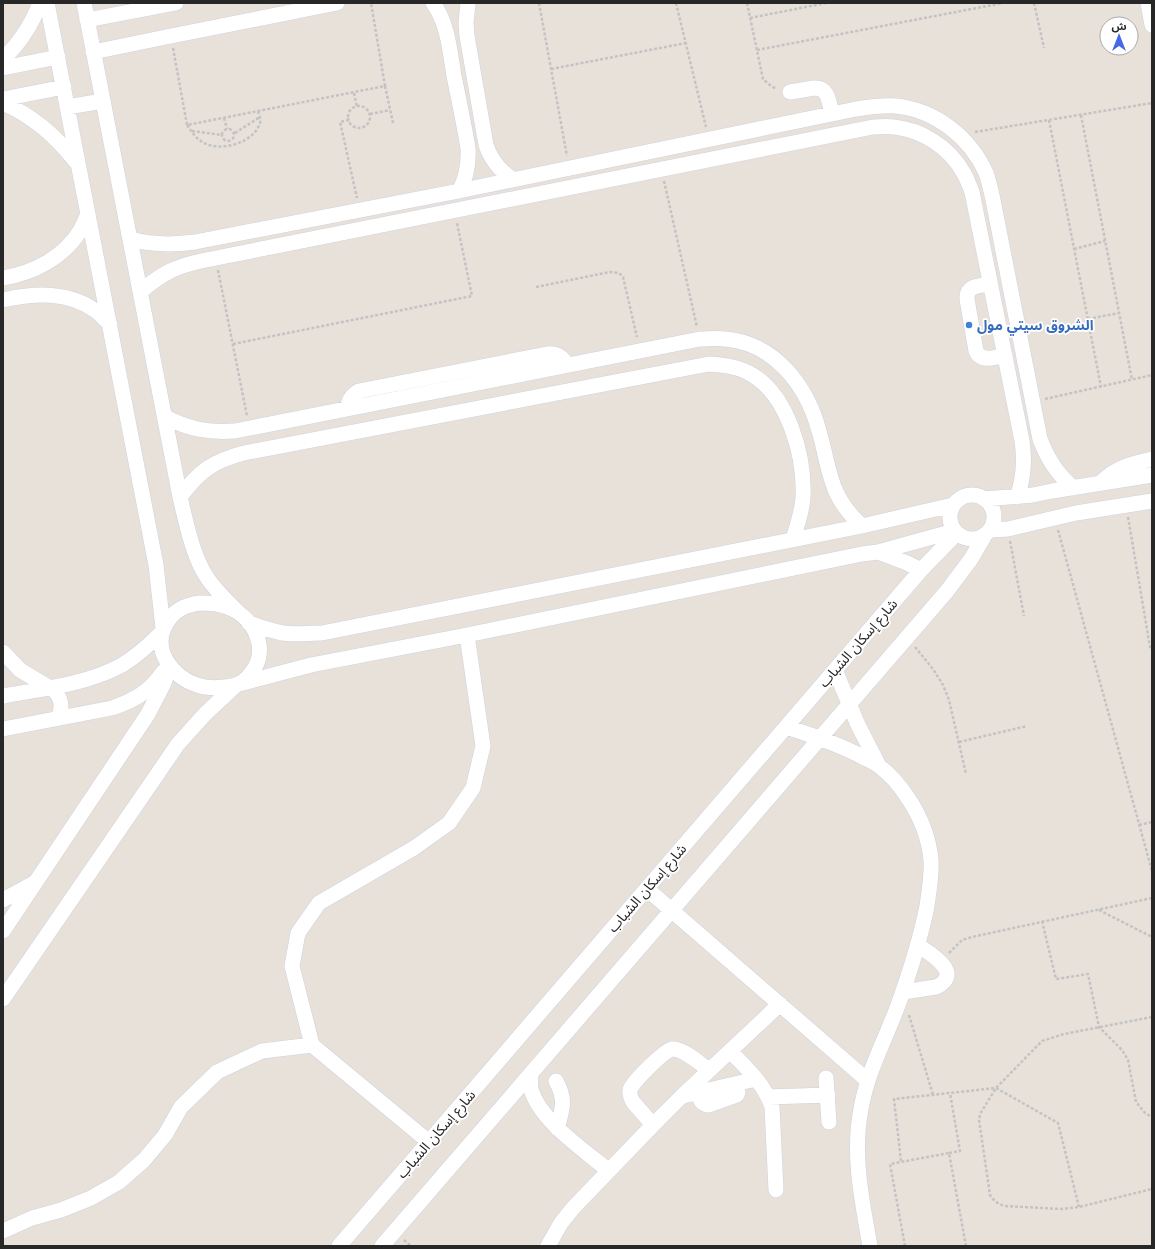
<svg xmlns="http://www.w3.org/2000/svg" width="1155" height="1249" font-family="'Nunito Sans','Noto Sans Arabic',sans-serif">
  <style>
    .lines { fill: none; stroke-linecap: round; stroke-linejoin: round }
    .minor-casing { stroke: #cfd2de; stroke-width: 16 }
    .path { stroke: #c3c3c3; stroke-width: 2.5; stroke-dasharray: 3 2; stroke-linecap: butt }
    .minor { stroke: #fff; stroke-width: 15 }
    .shop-dot { fill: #3f7fe0; stroke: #fff; stroke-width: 1.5 }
    .labels { text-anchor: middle; stroke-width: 3.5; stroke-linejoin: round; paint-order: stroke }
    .shop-label { font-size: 14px; font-weight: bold; fill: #366cbe; stroke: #fff; text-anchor: start }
    .street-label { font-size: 14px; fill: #272727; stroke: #fff }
  </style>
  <rect width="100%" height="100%" fill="#e8e1d9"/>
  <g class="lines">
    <defs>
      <path id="minor" d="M47,3L156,565L163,628
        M84,3L180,497C186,522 193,558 208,579C217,592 228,602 239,613
        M433,3C448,23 450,52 454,76C459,100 464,124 468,148C469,164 467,177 459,191
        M468,3L466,23L467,36L486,145C491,160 499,170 512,179
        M1148,3L1152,25
        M87,20L176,3
        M93,52L171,36L337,3
        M3,59C19,44 32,24 40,3
        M3,68L58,57
        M790,92L814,88C829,87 829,103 832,114
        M3,99L64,87
        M3,103C33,116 56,136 76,162
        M67,107L103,101
        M130,239C152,245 173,245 195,242L459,191L856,109C869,107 882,105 896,106C935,110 970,137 986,173C989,181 991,191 993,200L1040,439C1048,460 1057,473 1073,488
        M3,278C33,273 63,258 80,231C83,225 85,220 88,214
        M990,284C980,286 966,285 967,299L976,351C981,363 995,357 1005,355
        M140,292C161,274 174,267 201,261L873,127C879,127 887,126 894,127C922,130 949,147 963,172C967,178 969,185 972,192L1022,441C1025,461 1024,478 1017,497
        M3,300C35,293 68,291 96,311C101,315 105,320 110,324
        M348,408C348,400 352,395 359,391L547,354C556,353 563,356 566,365
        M165,417C189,429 208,433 235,431L700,339C708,339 717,338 725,339C775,343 807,386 819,431C831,472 828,495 862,526
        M1101,482C1118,467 1130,464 1152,459
        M950 517a22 22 0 1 1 44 0a22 22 0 1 1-44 0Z
        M180,497C199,471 213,461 244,453L709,364C722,365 735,366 747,372C788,392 805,456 803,498C802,512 797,526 793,539
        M984,499L1033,495L1052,491L1152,475
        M990,530L1008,529L1076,513L1152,501
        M878,552L907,563L921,570
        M200,603C209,603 218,603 227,607C253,616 270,648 252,672C248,678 241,684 233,686C222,688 208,689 197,685C173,677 151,650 166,624C174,610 185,605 200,603Z
        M249,623C260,627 272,631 283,633C296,635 309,633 322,633L862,526L953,505
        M3,652L20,670L55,691C62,700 63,708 58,718
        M835,670L858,725L879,766
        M239,684L311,665L467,635L862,554L878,552L954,531
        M3,696C41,689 88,684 122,665C137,656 150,644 162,632
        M786,727C812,735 838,744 863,757C868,760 874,762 879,766C890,774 900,786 908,798C920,816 929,838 931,860C932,875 929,891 927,906C920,941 909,975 897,1008C884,1042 867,1073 861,1109C852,1154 862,1201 870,1246
        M3,729L112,708C135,700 149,692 163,672
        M647,889L867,1080
        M3,900L32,884
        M3,931L148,714L164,683L170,666
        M903,992L936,987C965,973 929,953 918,945
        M3,999L178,744L205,714L235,686
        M730,1051C747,1069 764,1083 772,1107L776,1190
        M531,1074C531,1079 530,1084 531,1089C540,1121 584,1150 609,1171
        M826,1078L829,1122
        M556,1081C566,1099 563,1109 557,1128
        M697,1092C700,1099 701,1105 709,1105L737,1095L738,1092L736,1084
        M683,1096L756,1079
        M768,1097L828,1095
        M653,1125L633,1102C631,1098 629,1094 630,1090C631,1083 664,1051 672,1049C683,1048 700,1064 709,1070
        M429,1142L312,1045L292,966L298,933L319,903L414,848L449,823L473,788L483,746L467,635
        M3,1231L32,1218L61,1210L91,1198L119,1182L144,1160L165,1135L181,1107L217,1072L262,1051L312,1045
        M339,1246L921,570L957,533
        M382,1246L947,591L971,559L985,535
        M548,1246L561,1223L573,1208L653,1125L682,1096L780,1004"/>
    </defs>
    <use href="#minor" class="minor-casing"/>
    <path class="path" d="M539,3L567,156
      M676,3L706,127
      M747,3L763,79L771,86L777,89
      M1034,3L1044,48
      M750,18L826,3
      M173,48L187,125L385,86L371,3
      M757,50L1003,3
      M551,69L686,43
      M385,86L393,123
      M354,93L357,107
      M348 117a11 11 0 1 1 22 0a11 11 0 1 1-22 0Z
      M370,114L390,110
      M1081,115L1132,380
      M224,118L227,129
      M349,120L340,122L357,198
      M1049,120L1101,387
      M187,125C192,132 196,139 204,143C221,152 254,143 260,123C261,119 259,115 258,111
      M222 135a6 6 0 1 1 12 0a6 6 0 1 1-12 0Z
      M192,131L222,135
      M975,132L1152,103
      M235,133L260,117
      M664,181L697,327
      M1074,249L1105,241
      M218,270L247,416
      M536,287L610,272L619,273L623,277L637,337
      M1088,319L1119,313
      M233,344L472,296L457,223
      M1045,399L1152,375
      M1128,517L1150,647L1152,648
      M1058,530L1152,871
      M1010,541L1024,616
      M915,647L933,669L943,685L949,700L966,774
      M959,742L1027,726
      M1139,825L1152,822
      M1099,910L1152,937
      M1042,921L1056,979L1088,974L1099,1027L1122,1050L1128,1060L1136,1102L1145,1113L1152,1117
      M949,953L962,940L972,937L1152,898
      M909,1015L933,1095
      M1152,1017L1064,1034L1042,1041L996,1088L980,1114L979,1120L990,1195C994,1201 998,1204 1005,1206L1061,1209L1079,1207L1152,1189
      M949,1153L960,1151L950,1093
      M901,1161L894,1099L996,1088L1058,1123L1079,1207
      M404,1240L411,1246
      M905,1246L890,1164L949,1153L966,1246"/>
    <use href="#minor" class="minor"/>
  </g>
  <circle class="shop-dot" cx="969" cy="325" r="4"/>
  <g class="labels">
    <g class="shop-label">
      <text x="977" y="330">الشروق سيتي مول</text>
    </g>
    <g class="street-label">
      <text transform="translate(858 643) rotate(-49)" y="5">شارع إسكان الشباب</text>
      <text transform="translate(647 888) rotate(-49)" y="5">شارع إسكان الشباب</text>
      <text transform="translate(436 1134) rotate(-49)" y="5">شارع إسكان الشباب</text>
    </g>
  </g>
  <rect width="1155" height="1249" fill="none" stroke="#272727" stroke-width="8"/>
  <g transform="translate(1119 36)"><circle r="19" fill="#ffffff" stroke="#a9a9a9"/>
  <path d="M0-3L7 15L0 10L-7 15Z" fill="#4768e7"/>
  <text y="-6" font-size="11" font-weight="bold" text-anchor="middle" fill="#272727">ش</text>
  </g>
</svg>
